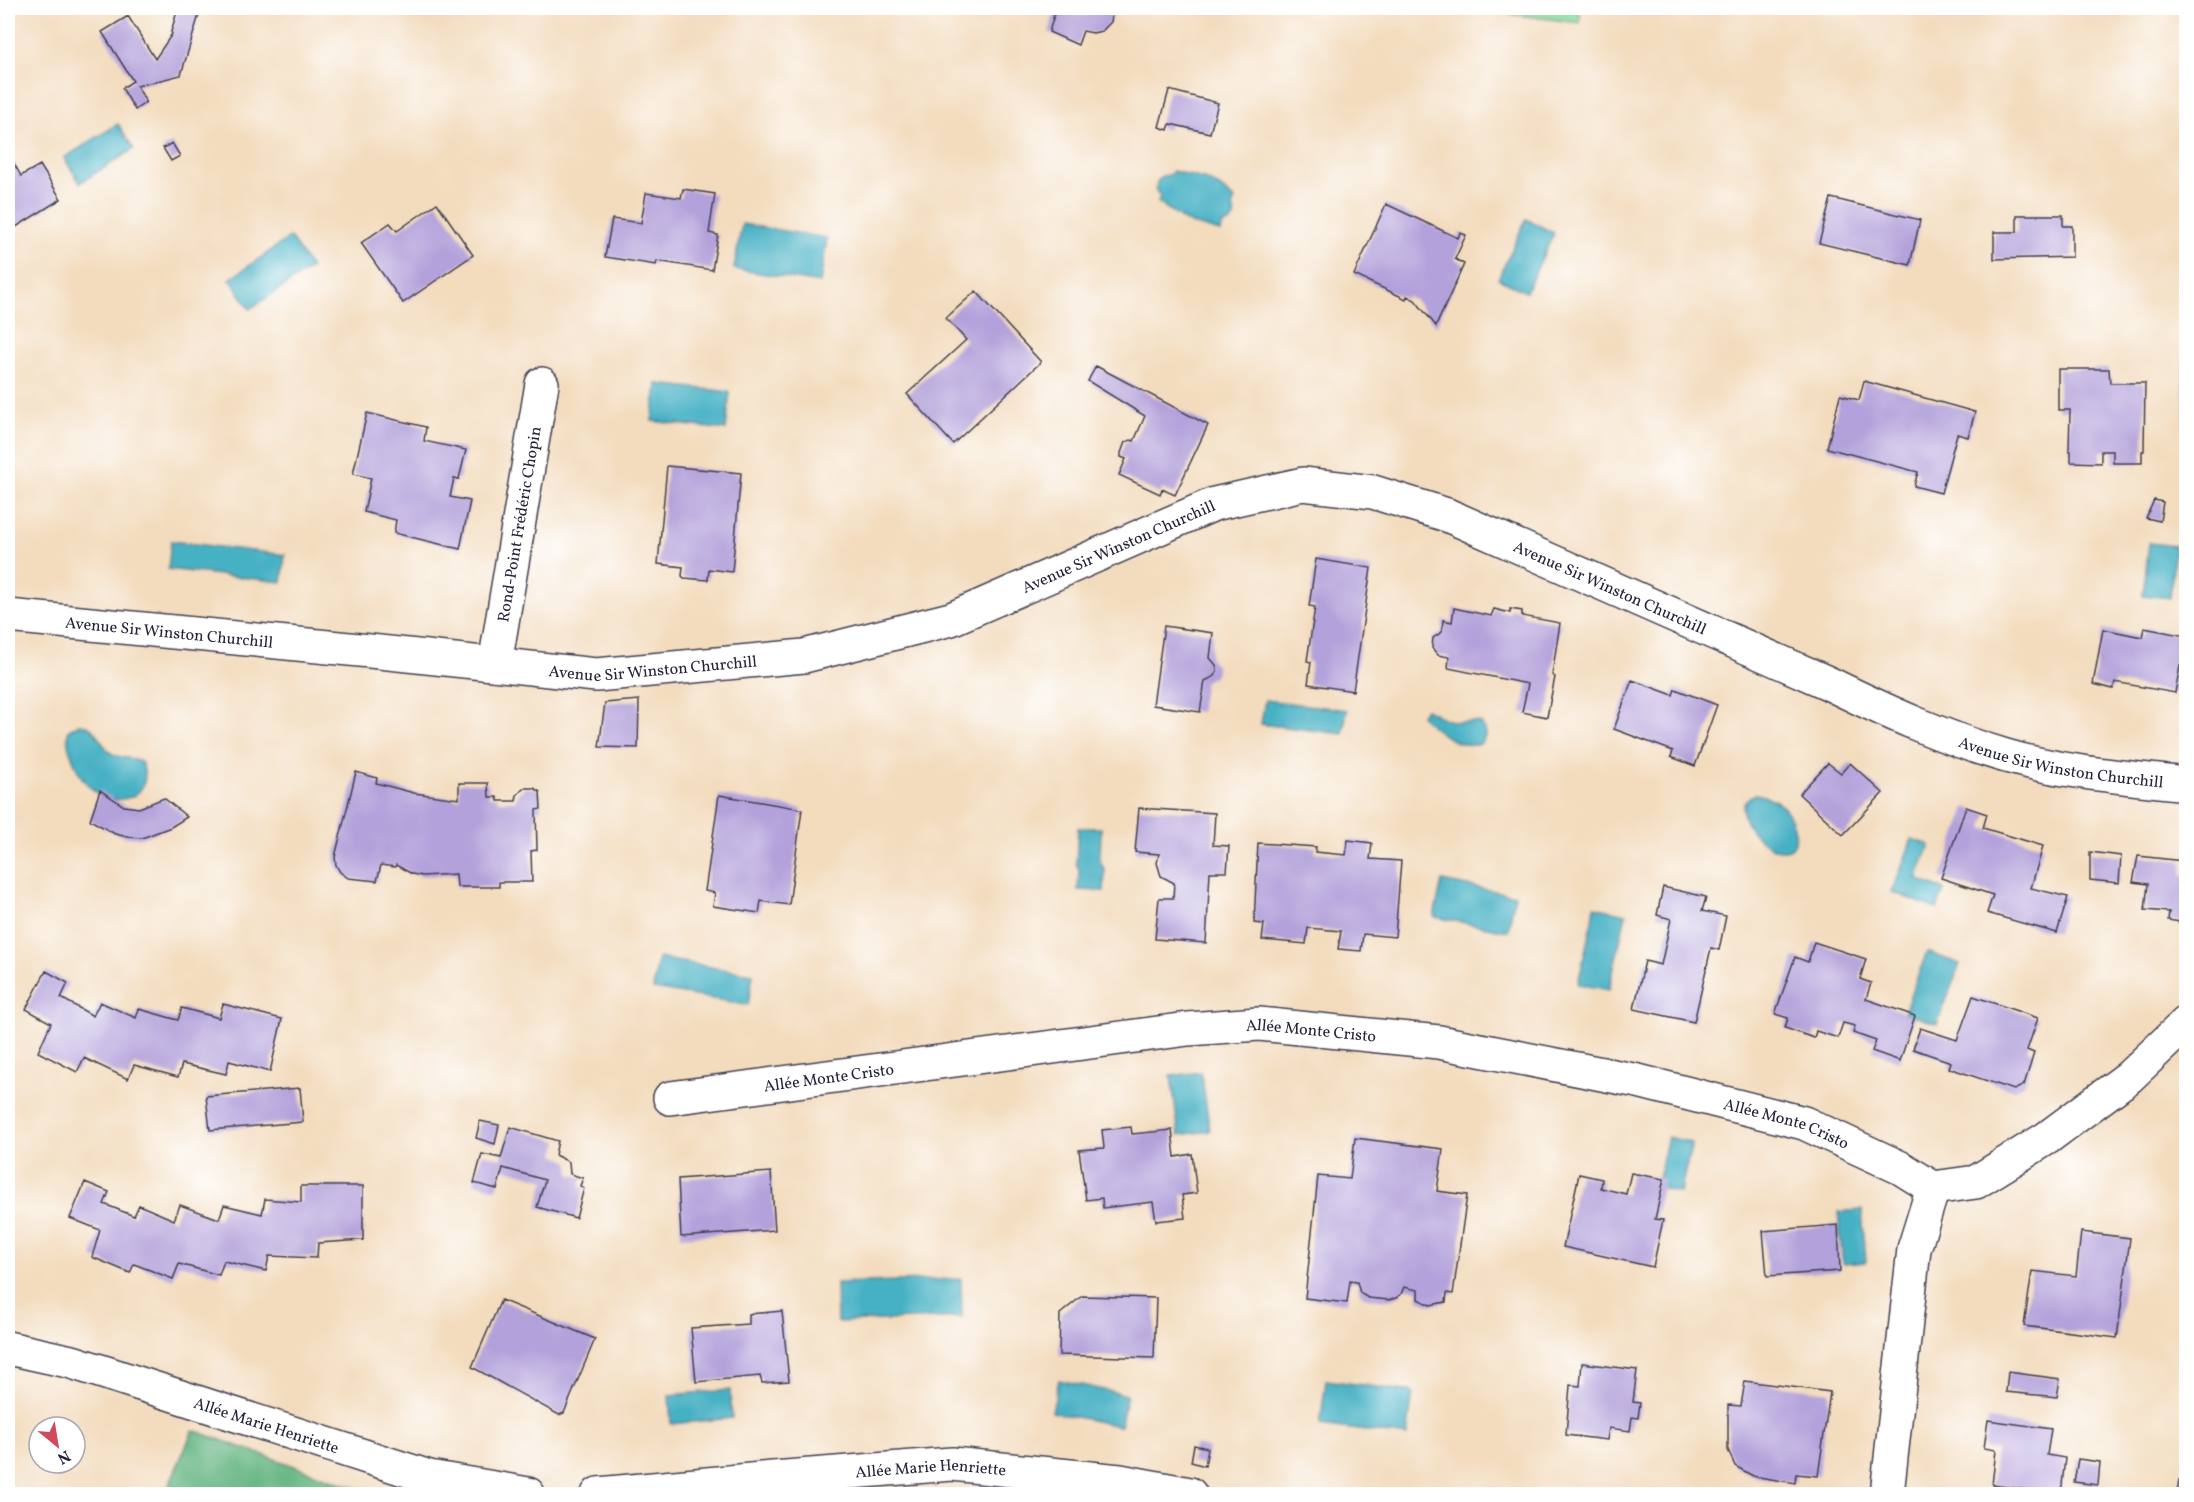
<svg xmlns="http://www.w3.org/2000/svg" width="2194" height="1502" font-family="Vollkorn,serif">
  <style>
    .green { fill: #79d297; stroke: #4e7a69; stroke-width: 1.5 }
    .forest { fill: #62b480; stroke: #426b5e; stroke-width: 1.5 }
    .water { fill: #46b1c4; stroke: #346a80; stroke-width: 1.5 }
    .building { fill: #b2a1da }
    .lines { fill: none; stroke-linecap: round; stroke-linejoin: round }
    .minor-casing { stroke: #413e4f; stroke-width: 36 }
    .minor { stroke: #fff; stroke-width: 33 }
    .labels { text-anchor: middle; stroke-width: 5; stroke-linejoin: round; paint-order: stroke }
    .street-label { font-size: 16px; fill: #22223b; stroke: #fff }
  </style>
  <rect width="100%" height="100%" fill="#fff"/>
  <filter id="ink" filterUnits="userSpaceOnUse"><feTurbulence type="fractalNoise" baseFrequency=".0167" numOctaves="2"/><feDisplacementMap in="SourceGraphic" scale="12" xChannelSelector="R" yChannelSelector="G"/><feConvolveMatrix kernelMatrix="1 2 1 2 8 2 1 2 1" color-interpolation-filters="sRGB"/></filter>
  <filter id="wash" filterUnits="userSpaceOnUse"><feTurbulence type="fractalNoise" baseFrequency=".008" numOctaves="4" result="noise"/><feDisplacementMap in="SourceGraphic" scale="24" xChannelSelector="R" yChannelSelector="G"/><feGaussianBlur stdDeviation="1.35" result="paint"/><feColorMatrix in="noise" values="0 0 0 0 0 0 0 0 0 0 0 0 0 0 0 0 0 1.4 0 .05"/><feComposite in="paint" operator="in"/></filter>
  <g filter="url(#wash)">
    <rect width="100%" height="100%" fill="#f3dcbe"/>
    <path class="green" d="M1463,8H1580V23Z"/>
    <path class="forest" d="M193,1430L373,1494H165Z"/>
    <path class="water" d="M118,124L134,149L80,183L64,158Z
      M1173,171L1207,180L1221,188L1235,200L1232,206C1238,216 1233,222 1223,225L1220,232L1186,222L1158,202L1160,197L1156,190L1157,182L1162,176L1170,175Z
      M1526,219L1554,233L1526,292L1498,279Z
      M742,224L827,238L820,283L734,269Z
      M290,237L311,268L250,309L230,279Z
      M657,384L730,392L726,430L652,421Z
      M171,541L285,555L282,582L168,569Z
      M2149,543L2175,546L2170,598L2143,595Z
      M1265,700L1347,710L1343,734L1261,724Z
      M1425,709C1434,712 1442,719 1452,721C1463,724 1472,720 1481,723L1486,733L1483,741L1478,745C1455,746 1441,734 1424,719L1421,715Z
      M79,724C97,725 98,742 110,752C118,759 132,757 141,762C161,802 96,821 74,762C70,751 65,741 69,730Z
      M1756,794C1767,796 1778,800 1785,809C1793,818 1805,850 1783,850C1759,850 1724,805 1756,794Z
      M1078,828H1101L1100,862L1105,870L1104,891L1078,890L1079,870L1076,863Z
      M1912,839L1930,845L1917,879L1944,890L1937,909L1892,892Z
      M1442,881L1515,895L1508,931L1434,917Z
      M1595,907L1626,914L1609,990L1578,984Z
      M1927,952L1960,964L1937,1024L1904,1012Z
      M658,958L753,974L748,1005L653,989Z
      M1201,1072L1210,1131L1179,1135L1171,1076Z
      M1668,1137L1692,1143L1680,1193L1656,1187Z
      M1862,1210L1866,1262L1843,1264L1838,1212Z
      M961,1279L962,1317L837,1322L836,1283Z
      M1059,1380L1127,1395L1120,1426L1052,1412Z
      M1326,1380L1413,1392L1407,1436L1320,1425Z
      M730,1390L732,1418L671,1424L669,1395Z"/>
    <g id="blocks">
      <path class="building" d="M178,8H201L181,75L137,86L146,102L135,110L122,88L133,81L102,32L128,16L155,59L172,34L171,32Z
        M1056,8H1111L1112,15L1111,22L1102,31L1093,33L1083,31L1078,45L1049,32Z
        M1169,90L1218,103L1210,133L1170,124L1168,130L1159,127Z
        M172,143L180,156L171,161L163,148Z
        M8,153L21,176L40,165L61,199L16,227L8,213Z
        M683,189L715,194L709,233L718,235L712,270L657,261L656,265L605,257L612,219L641,223L646,193L681,198Z
        M1831,198L1920,220L1910,265L1819,243Z
        M437,203L473,255L403,303L361,243L390,223L397,231Z
        M1386,204L1458,238L1460,233L1466,235L1455,259L1464,264L1436,326L1415,300L1407,296L1406,299L1354,275Z
        M2017,215H2063V226H2072V257L1994,259V232H2017Z
        M976,291L1041,362L953,444L907,394L966,340L946,318Z
        M2183,356H2186V425H2184Z
        M1096,366L1208,425L1175,495L1162,489L1160,494L1119,475L1126,459L1121,457V453L1125,442L1131,440L1134,441L1145,416L1088,381Z
        M2058,369H2109L2110,383H2145L2144,451H2142V463H2113V451H2101V463L2071,462V451L2069,450L2070,410H2058Z
        M1864,381L1975,412L1968,437L1957,434L1941,493L1914,486L1918,472L1827,448L1840,395L1859,400Z
        M367,413L426,427L424,441L466,450L459,479L454,478L450,497L470,501L460,549L394,533L396,520L364,512L371,478L353,474Z
        M667,466L741,473L732,572L709,569L708,580L684,578L682,576L683,567L658,564Z
        M2154,500L2163,502L2160,521L2146,518Z
        M1316,559L1371,568L1353,691L1308,684L1311,662L1307,661L1315,607L1309,606Z
        M1454,608L1491,616L1494,609L1510,613V609L1522,611V616L1560,623L1552,675L1555,677L1547,717L1522,712L1528,684L1448,668L1449,657L1438,655L1432,648L1433,638L1442,632L1443,620L1452,622Z
        M1164,626L1213,633L1210,658L1216,665L1217,671L1215,676L1205,681L1200,712L1153,705Z
        M2144,628L2186,636V667L2180,666L2175,693L2115,682L2113,689L2093,684L2103,629L2142,637Z
        M1632,680L1673,695L1675,689L1717,705L1695,766L1671,757L1673,751L1614,729Z
        M639,700L638,748L599,747L605,703Z
        M1828,763L1841,773L1850,763L1883,793L1843,835L1799,794Z
        M356,772L377,778L376,783L414,793L459,799V783H488L489,797H497L498,801H516L517,795L524,788H534L540,792L541,809L536,810L537,850L531,851L532,882H499V887H457L456,874L422,876L412,874L396,865L395,867L381,865L377,881L348,878L340,872L336,865L335,857Z
        M100,790L124,806L139,808L164,798L187,817L171,827L142,838L128,837L115,834L90,820Z
        M719,795L802,809L789,905L761,901L759,913L713,906L715,893L705,891Z
        M1966,807L1987,814L1983,828L2043,846L2031,888L2068,897L2057,933L1987,913L1993,895L1941,878Z
        M1139,808L1215,813L1213,845L1229,846L1227,872H1210L1206,943L1155,939L1159,898H1173L1174,883L1161,876L1157,863L1159,854L1135,852Z
        M1348,840L1372,843L1370,859L1401,861L1395,937L1363,934L1361,951L1338,949L1341,931L1308,928L1306,944L1262,940L1264,924L1254,923L1258,843L1316,847L1315,852L1346,855Z
        M2090,852L2121,856L2119,883L2090,880Z
        M2138,856L2183,861L2182,875L2186,876V923L2168,920L2169,912L2145,910L2148,884L2133,882Z
        M1663,887L1706,897L1702,911L1726,916L1719,950L1711,948L1694,1022L1634,1009L1645,961L1661,965L1671,919L1657,915Z
        M1814,942L1866,959L1860,979L1871,983L1866,999L1915,1016L1900,1061L1872,1051L1876,1041L1853,1033L1855,1026L1843,1023L1838,1038L1816,1031L1814,1038L1785,1028L1788,1018L1775,1014L1795,957L1808,962Z
        M46,971L68,983L61,998L93,1016L100,1002L136,1018L139,1009L178,1020L182,1008L219,1018L223,1004L282,1019L270,1072L229,1061L226,1074L182,1064L178,1077L134,1065L128,1079L84,1058L77,1072L38,1052L51,1023L26,1009Z
        M1973,996L2038,1018L2027,1050L2034,1053L2024,1085L2014,1090L1949,1068L1951,1062L1913,1049L1920,1028L1957,1040Z
        M300,1088L303,1122L210,1130L206,1096Z
        M480,1121L499,1125L495,1144L476,1138Z
        M510,1127L558,1141L555,1155L569,1162L570,1174L583,1178L580,1186L584,1188L576,1218L537,1207L545,1180L503,1168L497,1189L474,1183L482,1154L501,1158Z
        M1131,1127L1132,1134L1172,1130L1175,1157L1192,1154L1197,1193L1182,1195L1185,1218L1156,1221L1153,1202L1103,1208L1102,1198L1086,1200L1079,1150L1104,1148L1102,1130Z
        M1355,1138L1443,1149L1437,1191L1467,1195L1453,1294L1447,1293L1446,1302L1430,1305L1418,1299V1290L1404,1287L1401,1294L1396,1298L1389,1300L1368,1298L1360,1293L1357,1282L1350,1281L1347,1303L1305,1298L1318,1176L1350,1179Z
        M771,1172L775,1230L681,1237L678,1179Z
        M1631,1173L1664,1179L1655,1219L1663,1220L1653,1267L1563,1247L1579,1174L1602,1179L1601,1188L1626,1194Z
        M85,1182L109,1192L104,1204L134,1216L139,1205L174,1220L180,1205L219,1219L224,1205L262,1214L265,1199L301,1202V1186H363V1240L318,1243L317,1258L269,1256L266,1271L224,1261L219,1275L179,1264L173,1279L134,1264L130,1273L92,1257L100,1230L70,1218Z
        M1838,1225L1840,1271L1767,1276L1763,1231Z
        M2081,1232L2130,1238L2117,1338L2024,1326L2032,1271L2076,1276Z
        M1082,1296L1156,1298L1154,1358L1059,1355L1060,1314Z
        M501,1300L595,1339L564,1413L559,1415L472,1367Z
        M782,1311L789,1381L762,1383L760,1376L696,1382L691,1328L749,1324V1314Z
        M1582,1363L1637,1370L1633,1402L1640,1403L1638,1418L1632,1417L1630,1431L1609,1428L1607,1440L1566,1435L1570,1385L1580,1386Z
        M2008,1372L2060,1379L2057,1397L2006,1392Z
        M1745,1381L1830,1392L1818,1476L1796,1474L1795,1483L1753,1476L1735,1466L1728,1450V1405L1741,1406Z
        M1988,1420L2051,1429L2047,1455L2065,1458L2061,1494L1992,1485L1996,1450L1984,1448Z
        M1194,1445L1208,1448L1205,1466L1191,1462Z
        M2078,1459L2100,1462L2098,1485L2074,1482Z
        M2185,1474L2186,1494H2177L2179,1480H2184Z"/>
    </g>
  </g>
  <g filter="url(#ink)">
    <use href="#blocks" fill-opacity="0" stroke="#413e4f" stroke-width="1.5"/>
    <g class="lines">
      <defs>
        <g id="minor">
          <path id="s1" d="M8,616L370,651L596,675L804,656L951,619L1214,504L1303,484L1373,492L1447,515L1828,683C1885,711 1944,738 2006,756C2064,773 2126,777 2186,784"/>
          <path id="s2" d="M495,664L542,384"/>
          <path id="s3" d="M670,1098L1188,1029L1259,1024L1439,1042L1638,1081L1804,1123L1901,1168L1933,1188"/>
          <path d="M1933,1188L1976,1182L2047,1138L2129,1077L2186,1023"/>
          <path id="s4" d="M8,1348L72,1362L429,1477L528,1494"/>
          <path id="s5" d="M598,1494L773,1478L952,1464L1120,1481L1190,1494"/>
          <path d="M1887,1494L1914,1249L1933,1188"/>
        </g>
      </defs>
      <use href="#minor" class="minor-casing"/>
      <use href="#minor" class="minor"/>
    </g>
  </g>
  <g class="labels">
    <g class="street-label">
      <text dy="6" stroke="none"><textPath href="#s2" startOffset="142">Rond-Point Frédéric Chopin</textPath></text>
      <text dy="6" stroke="none"><textPath href="#s1" startOffset="1134">Avenue Sir Winston Churchill</textPath></text>
      <text dy="6" stroke="none"><textPath href="#s1" startOffset="1656">Avenue Sir Winston Churchill</textPath></text>
      <text dy="6" stroke="none"><textPath href="#s1" startOffset="162">Avenue Sir Winston Churchill</textPath></text>
      <text dy="6" stroke="none"><textPath href="#s1" startOffset="648">Avenue Sir Winston Churchill</textPath></text>
      <text dy="6" stroke="none"><textPath href="#s1" startOffset="2142">Avenue Sir Winston Churchill</textPath></text>
      <text dy="6" stroke="none"><textPath href="#s3" startOffset="646">Allée Monte Cristo</textPath></text>
      <text dy="6" stroke="none"><textPath href="#s3" startOffset="160">Allée Monte Cristo</textPath></text>
      <text dy="6" stroke="none"><textPath href="#s3" startOffset="1132">Allée Monte Cristo</textPath></text>
      <text dy="6" stroke="none"><textPath href="#s4" startOffset="270">Allée Marie Henriette</textPath></text>
      <text dy="6" stroke="none"><textPath href="#s5" startOffset="334">Allée Marie Henriette</textPath></text>
    </g>
  </g>
  <rect width="2194" height="1502" fill="none" stroke="#fff" stroke-width="30"/>
  <g transform="translate(57 1445) rotate(150)"><circle r="28" fill="#ffffff" stroke="#a7a7b1" stroke-width="1.5"/>
  <path d="M0-4.5L10 22L0 15L-10 22Z" fill="#d1495b"/>
  <text y="-9" font-size="16" font-weight="bold" text-anchor="middle" fill="#22223b">N</text>
  </g>
</svg>
